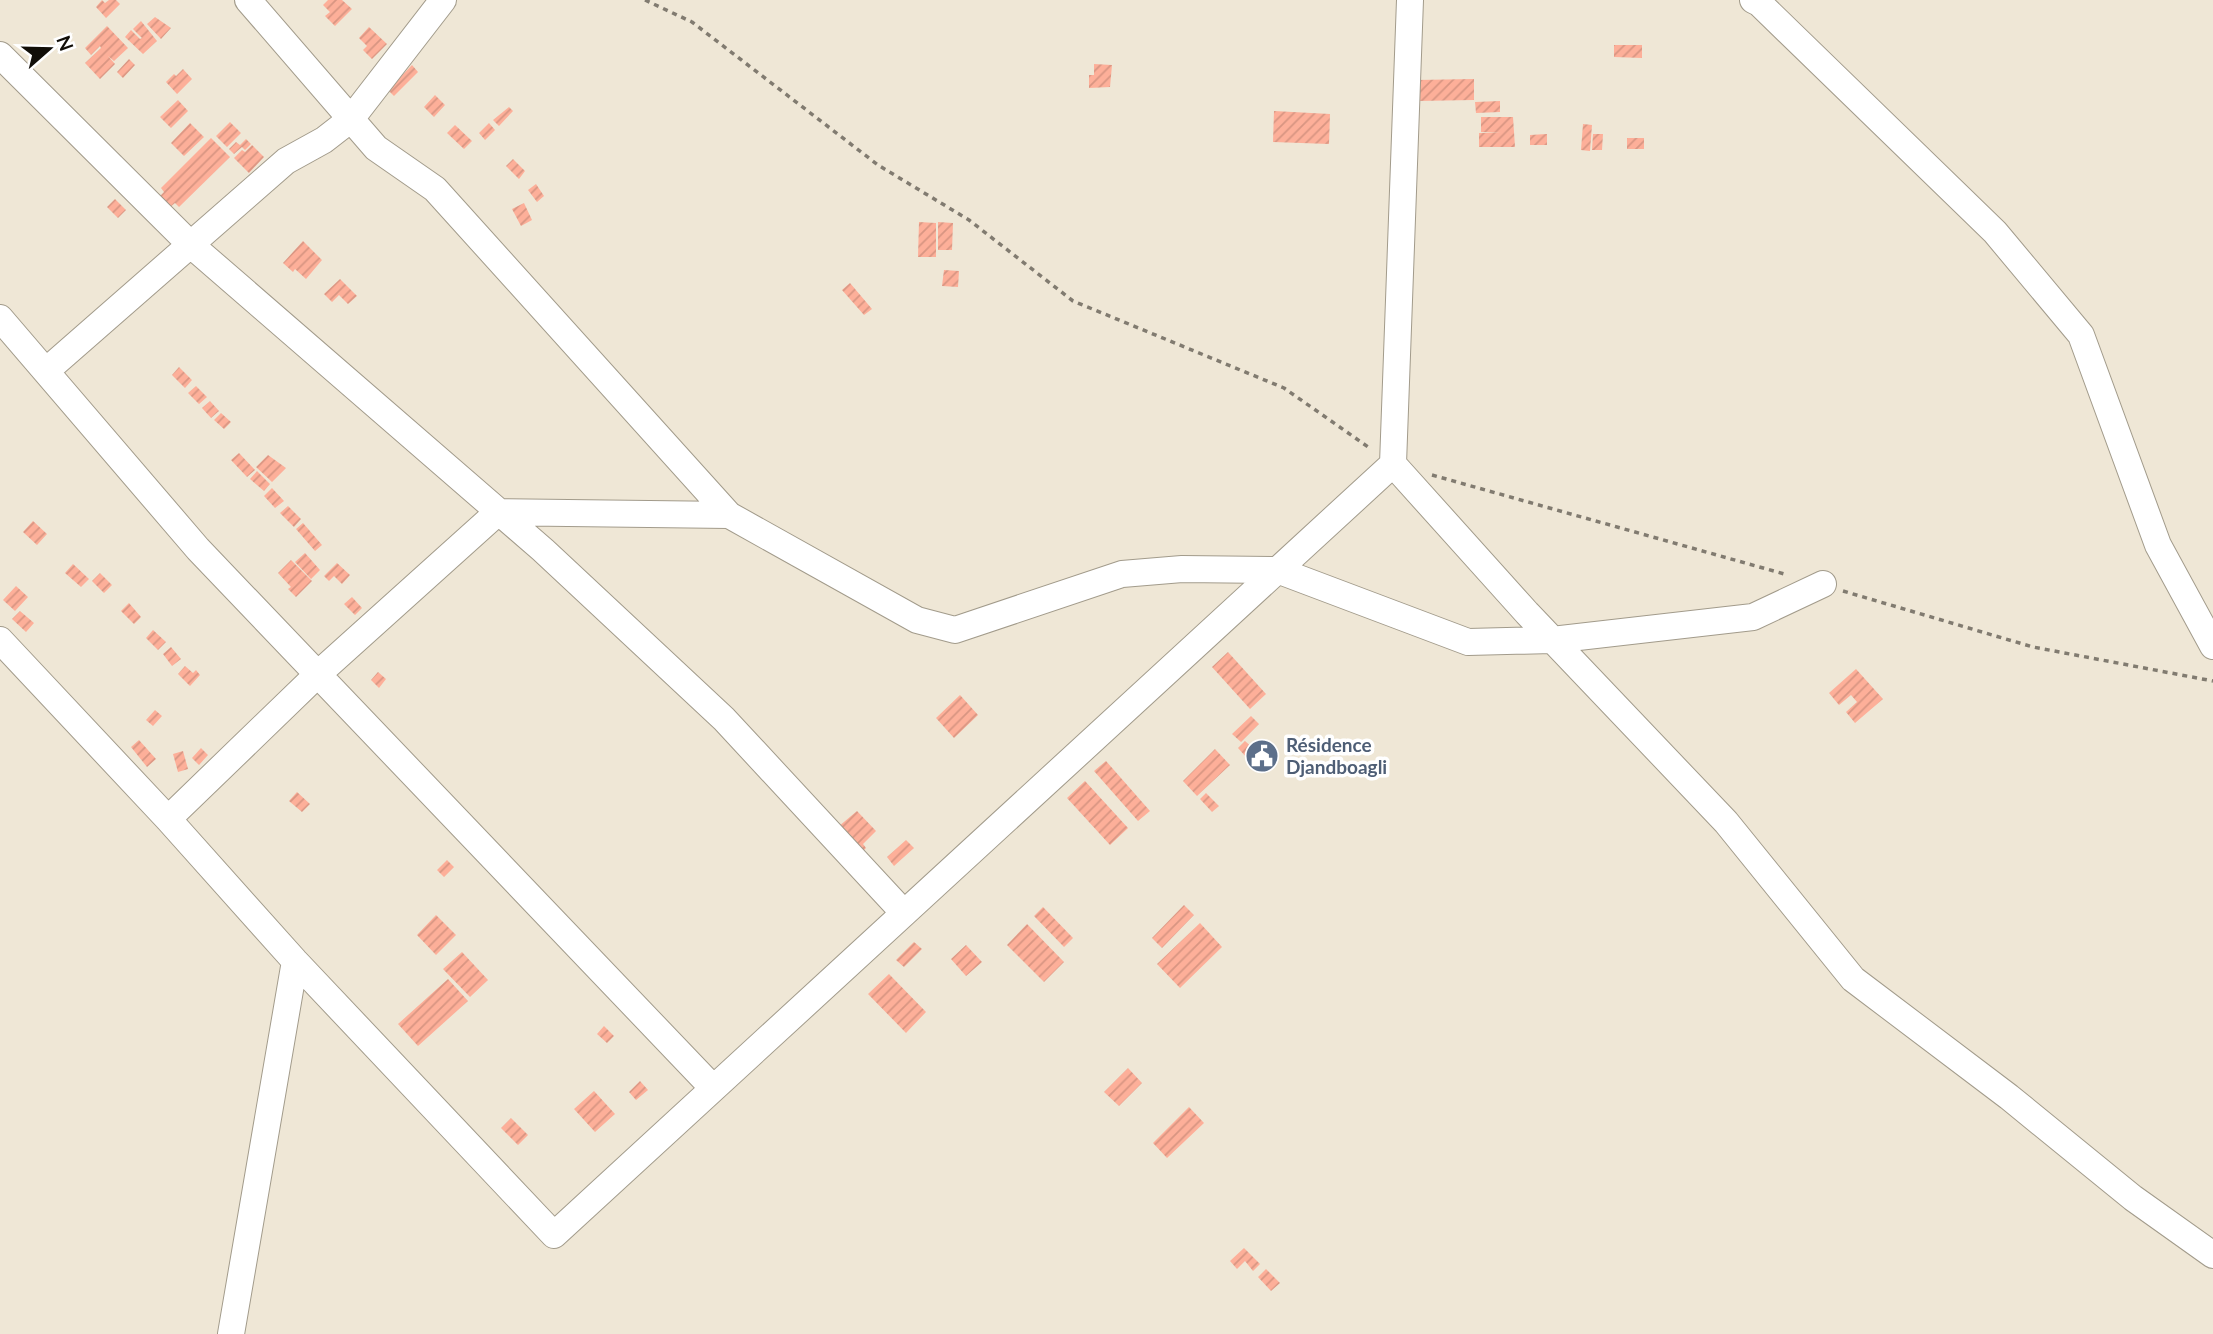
<svg xmlns="http://www.w3.org/2000/svg" width="2213" height="1334" font-family="Lato,sans-serif">
  <style>
    .building { fill: url(#building-hatch) }
    .lines { fill: none; stroke-linecap: round; stroke-linejoin: round }
    .minor-casing { stroke: #a29b8b; stroke-width: 28 }
    .path { stroke: #817b70; stroke-width: 3.5; stroke-dasharray: 5 5; stroke-linecap: butt }
    .minor { stroke: #fff; stroke-width: 26 }
    .labels { text-anchor: middle; stroke-width: 7; stroke-linejoin: round; paint-order: stroke }
    .service-label { font-size: 19px; font-weight: bold; fill: #4e5e75; stroke: #fff; text-anchor: start }
  </style>
  <defs>
    <pattern id="building-hatch" width="6" height="6" patternUnits="userSpaceOnUse" patternTransform="scale(1.75)"><rect width="6" height="6" fill="#fdaf99"/><path d="M-1 1l2-2M0 6l6-6M5 7l2-2" fill="none" stroke="#d89582"/></pattern>
  </defs>
  <rect width="100%" height="100%" fill="#efe7d6"/>
  <path class="building" d="M102,0L105,3L109,0H116L120,4L106,18L96,7Z
    M328,0H342L352,9L335,26L325,16L330,12L323,5Z
    M155,17L171,28L161,39L147,24Z
    M141,21L157,41L143,54L125,37L131,30L140,39L142,38L133,29Z
    M107,26L128,48L114,61L108,56L115,64L100,79L85,63L101,48L100,46L91,55L85,48Z
    M369,27L387,44L372,59L363,50L367,46L359,38Z
    M1614,45H1642V58L1614,57Z
    M129,59L135,65L123,78L117,72Z
    M1094,64L1112,65L1110,87L1089,88V75H1094Z
    M412,65L418,72L394,96L388,90Z
    M183,69L192,79L177,94L166,82L174,74L176,76Z
    M1474,79V100L1417,101L1416,80Z
    M435,95L445,105L434,117L424,107Z
    M178,100L188,111L171,128L160,117Z
    M1500,101V112L1476,113L1475,102Z
    M509,107L513,111L499,126L493,120Z
    M1274,111L1330,114L1329,144L1273,142Z
    M1481,117H1513L1515,147H1479V133H1501L1481,132Z
    M230,122L241,133L227,147L216,136Z
    M190,123L204,137L184,156L171,143Z
    M489,123L495,130L485,140L479,133Z
    M1583,124L1592,125L1590,151L1581,150Z
    M455,125L472,141L464,149L447,133Z
    M1547,134V145H1530V135Z
    M1593,134H1603L1602,150H1592Z
    M211,138L230,157L179,207L175,203L169,208L159,197L164,192L161,188Z
    M1627,138H1644V149H1627Z
    M246,139L251,144L245,150L242,147L234,154L229,149L236,142L240,145Z
    M252,145L264,157L249,173L234,158L242,150L245,152Z
    M513,159L525,171L519,179L506,166Z
    M536,184L544,196L537,202L528,190Z
    M115,199L126,210L118,218L107,207Z
    M524,203L532,220L521,226L512,209Z
    M919,222L936,223V257H918Z
    M938,222L953,223L952,250H938Z
    M303,241L322,260L306,279L295,269L293,272L283,263Z
    M944,270L959,271L958,287L942,286Z
    M340,279L357,296L348,304L339,295L332,302L324,294Z
    M850,283L872,309L864,315L842,290Z
    M179,367L192,380L185,388L172,375Z
    M196,386L207,397L199,404L188,393Z
    M210,401L219,411L211,418L202,408Z
    M221,413L231,422L224,429L214,420Z
    M239,453L255,470L247,477L231,460Z
    M268,455L286,468L272,482L256,467Z
    M257,471L270,484L264,491L250,479Z
    M272,488L284,501L275,508L264,496Z
    M288,506L301,519L294,527L280,513Z
    M33,521L47,534L37,545L23,532Z
    M303,523L322,545L315,551L296,529Z
    M305,553L320,570L311,579L295,562Z
    M291,560L312,581L296,597L288,589L291,587L278,573Z
    M337,563L350,575L342,584L334,576L329,581L324,576Z
    M73,564L89,579L81,587L65,573Z
    M100,573L112,585L104,593L92,581Z
    M16,586L28,597L15,611L3,600Z
    M352,597L362,608L355,615L344,604Z
    M129,603L141,617L134,624L121,611Z
    M20,611L34,623L26,632L12,619Z
    M153,630L166,642L158,650L146,638Z
    M171,647L181,659L172,666L163,654Z
    M1228,652L1266,694L1250,709L1212,667Z
    M185,666L193,673L196,670L200,675L190,686L178,674Z
    M1856,669L1883,699L1855,723L1846,712L1857,702L1851,695L1839,705L1829,693Z
    M378,672L386,679L379,688L371,680Z
    M960,695L978,715L954,738L936,718Z
    M155,710L162,716L153,726L146,720Z
    M1251,716L1259,724L1241,742L1232,734Z
    M139,740L156,759L147,767L131,747Z
    M1245,741L1254,749L1246,757L1238,748Z
    M201,748L208,755L199,765L192,758Z
    M1215,749L1230,765L1197,796L1183,781Z
    M183,751L188,769L178,772L173,754Z
    M1106,761L1150,811L1138,821L1094,771Z
    M1085,781L1128,828L1110,845L1067,798Z
    M297,792L310,804L302,812L289,801Z
    M1206,793L1219,806L1212,812L1200,799Z
    M857,811L876,831L863,844L866,848L857,857L832,832Z
    M906,840L914,848L894,866L887,857Z
    M447,860L454,867L444,877L437,870Z
    M1184,905L1194,915L1162,948L1152,938Z
    M1043,907L1073,938L1064,947L1034,916Z
    M436,915L456,935L436,955L417,935Z
    M1200,923L1222,947L1180,988L1157,964Z
    M1027,924L1064,962L1044,982L1007,945Z
    M914,942L922,949L904,967L896,960Z
    M966,945L982,962L966,976L951,959Z
    M462,952L488,980L470,997L443,969Z
    M889,974L926,1012L906,1033L868,994Z
    M448,979L468,1001L418,1046L398,1024Z
    M604,1026L614,1036L607,1043L597,1034Z
    M1128,1068L1142,1083L1119,1106L1104,1092Z
    M640,1081L648,1090L636,1100L629,1092Z
    M594,1091L615,1114L595,1132L574,1109Z
    M1189,1107L1204,1123L1167,1158L1153,1143Z
    M511,1118L528,1135L518,1145L501,1128Z
    M1244,1248L1260,1264L1253,1271L1245,1261L1237,1269L1230,1261Z
    M1266,1269L1280,1283L1271,1291L1258,1277Z"/>
  <g class="lines">
    <defs>
      <path id="minor" d="M248,0L376,148L435,189L729,515
        M1410,0L1393,464L1527,613L1726,822L1853,979L2009,1097L2133,1198L2213,1255
        M1753,0L1759,3L1995,232L2081,335L2158,545L2213,646
        M0,55L191,245L543,550L724,719L904,913
        M0,318L198,549L713,1088
        M46,371L286,161L324,140L351,119L443,0
        M0,640L168,819L295,961L554,1235L1393,464
        M168,819L318,674L498,512L729,515L917,620L955,630L1122,574L1182,569L1277,570L1468,642L1552,640L1753,617L1823,584
        M231,1334L295,961"/>
    </defs>
    <use href="#minor" class="minor-casing"/>
    <path class="path" d="M645,0L692,22L878,165L969,220L1073,301L1284,388L1371,449
      M1432,475L1788,575
      M1843,591L2033,647L2213,681"/>
    <use href="#minor" class="minor"/>
  </g>
  <defs>
    <symbol id="civic-disc" viewBox="-11 -11 22 22"><circle r="9.5" fill="#5c6f8a" stroke="#fff"/><path d="M-.6-6.5H3V-4.5H.6V-3L4-1V1h2V6H-6V1h2V-1L-.6-3ZM-1.2 2.5V6h2.4V2.5Z" fill="#fff"/></symbol>
  </defs>
  <g fill-rule="evenodd">
    <use href="#civic-disc" x="1243" y="737" width="38" height="38"/>
  </g>
  <g class="labels">
    <g class="service-label">
      <text x="1286" y="752">Résidence<tspan x="1286" dy="22">Djandboagli</tspan></text>
    </g>
  </g>
  <g transform="translate(49 49) rotate(70)" stroke="#ffffff" stroke-width="5" paint-order="stroke">
  <path d="M0-5L12 26L0 18L-12 26Z" fill="#110e08"/>
  <text y="-10" font-size="19" font-weight="bold" text-anchor="middle" fill="#110e08">N</text>
  </g>
</svg>
